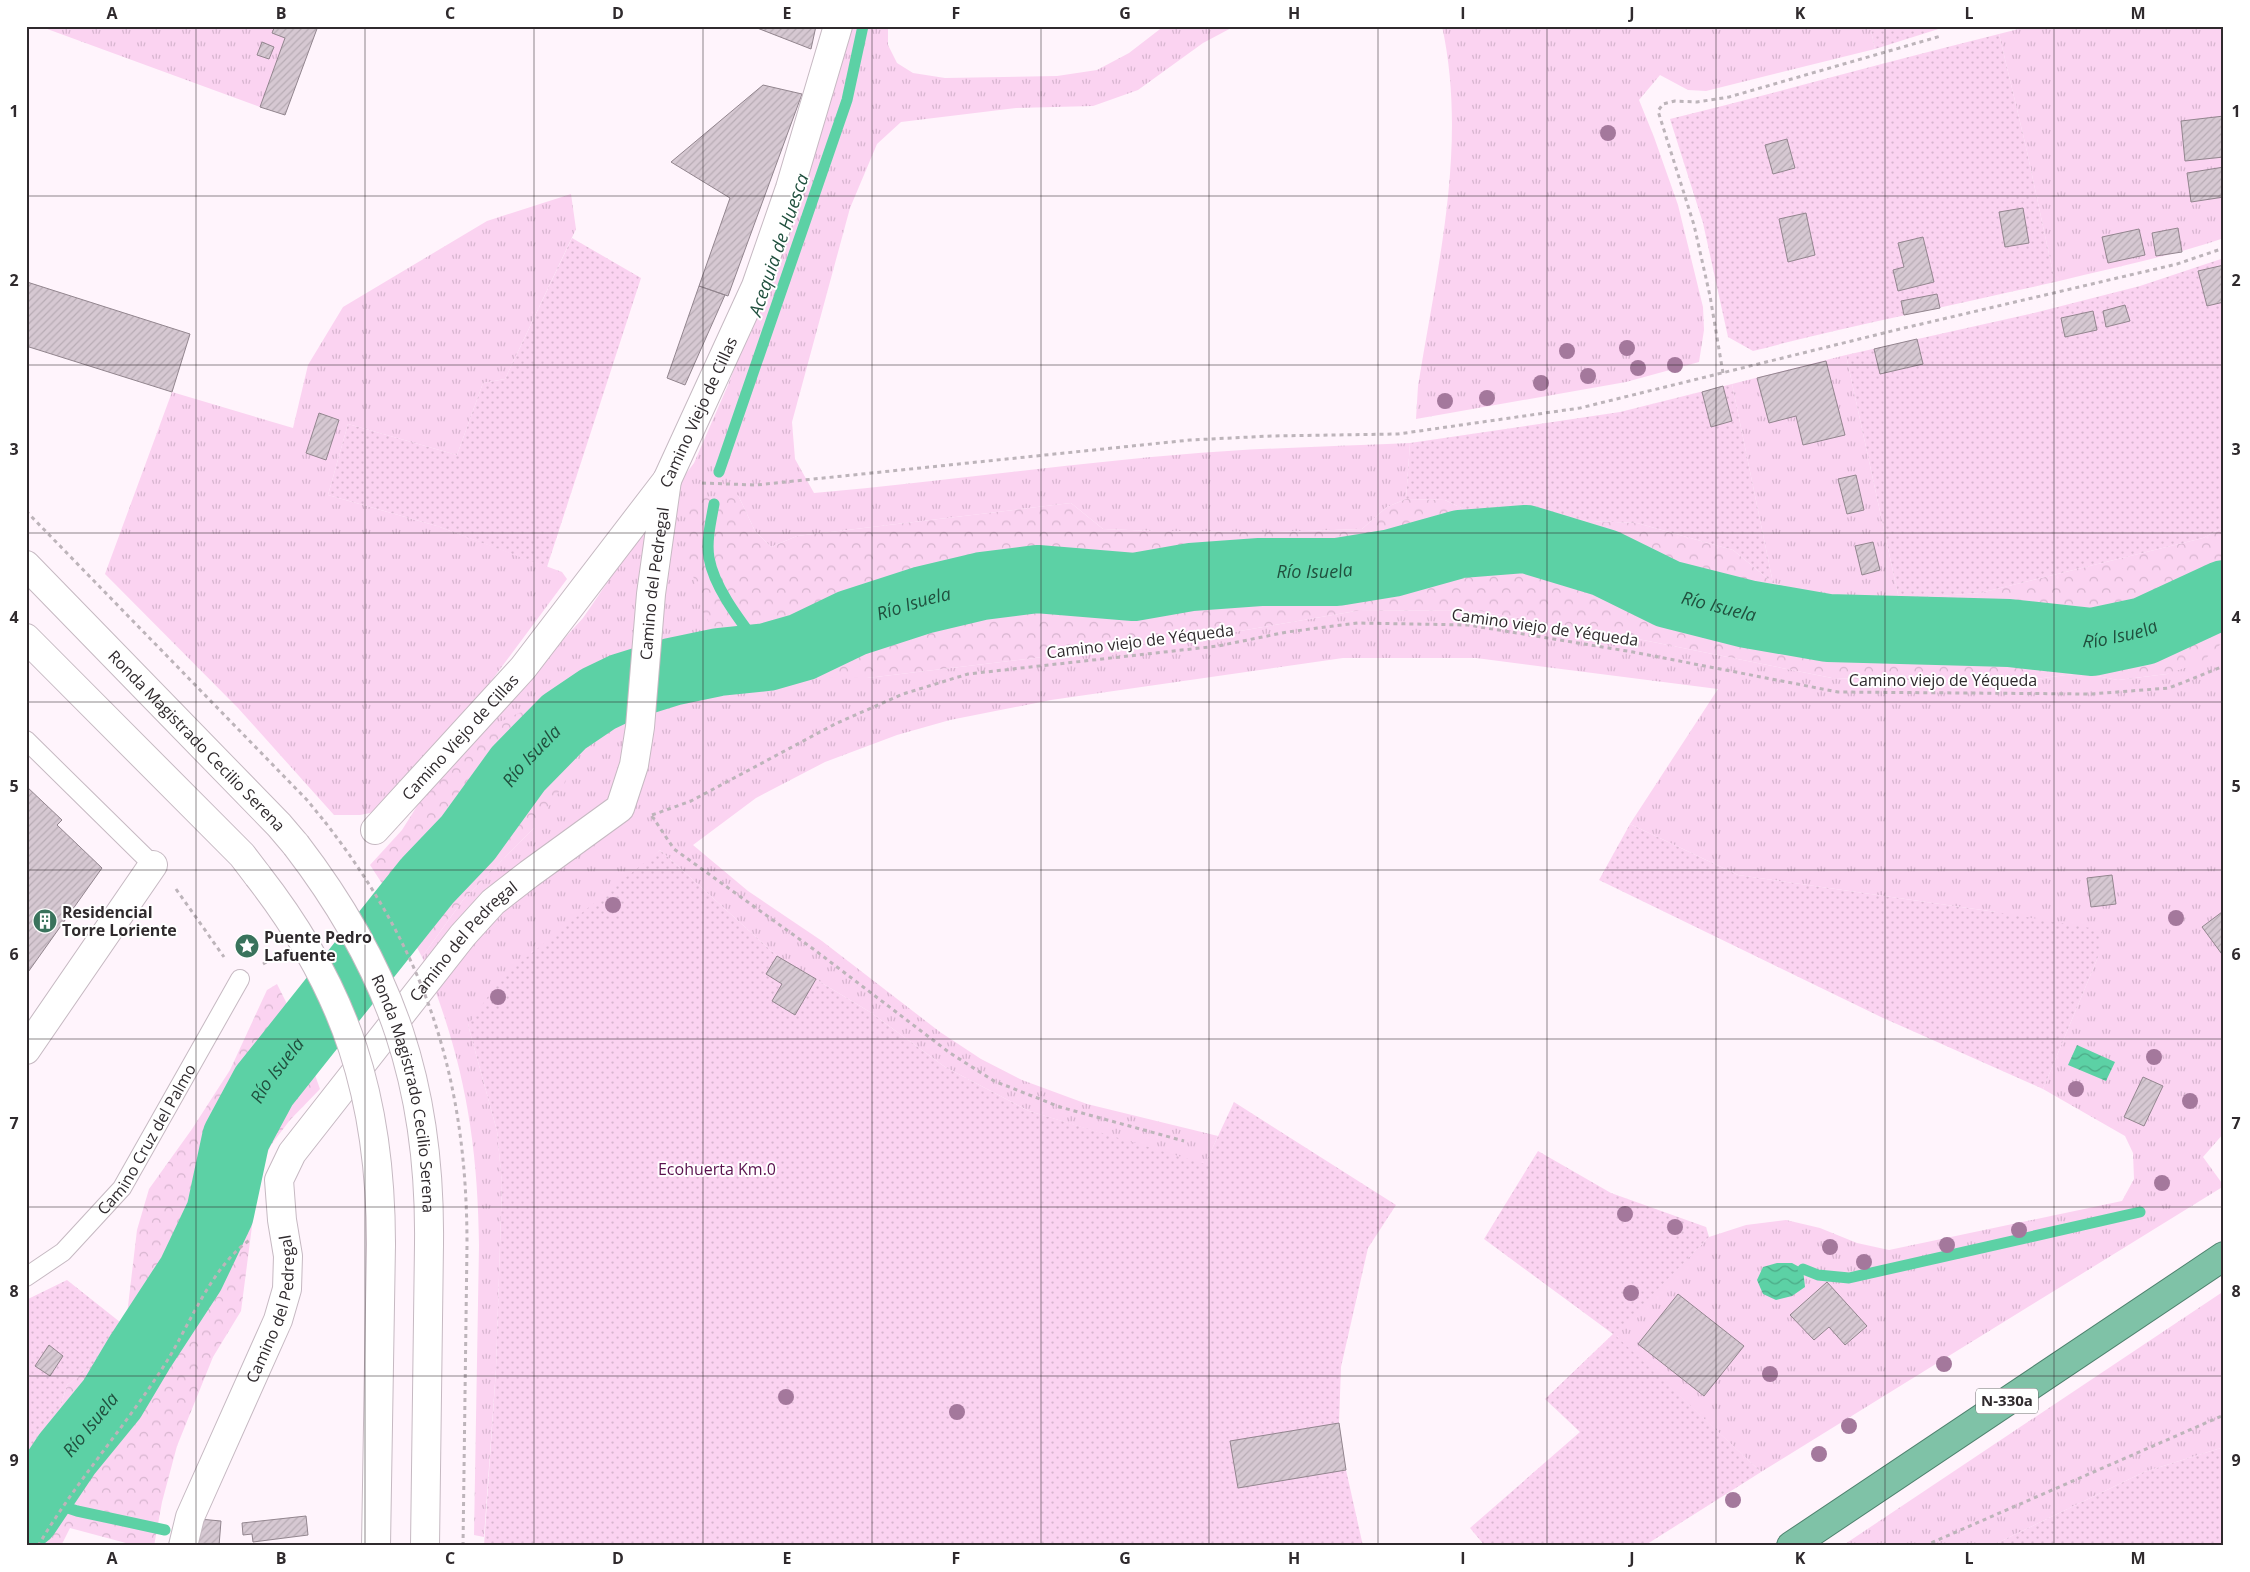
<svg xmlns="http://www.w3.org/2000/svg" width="2250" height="1572" font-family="'Open Sans',sans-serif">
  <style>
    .grass { fill: url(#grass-tufts) }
    .forest { fill: url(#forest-crowns) }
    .garden { fill: url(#garden-dots) }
    .water { fill: url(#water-waves) }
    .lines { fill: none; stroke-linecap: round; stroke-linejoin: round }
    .stream { stroke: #5cd1a5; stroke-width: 11 }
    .river { stroke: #5cd1a5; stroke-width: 68 }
    .building { fill: url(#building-hatch); stroke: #92858e }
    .service-casing { stroke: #c6b9c2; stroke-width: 20 }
    .minor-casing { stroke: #c6b9c2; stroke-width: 30 }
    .secondary-casing { stroke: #c6b9c2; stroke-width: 30 }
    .trunk-casing { stroke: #4e826e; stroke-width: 30 }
    .path { stroke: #bdb4ba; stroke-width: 3; stroke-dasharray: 4 4; stroke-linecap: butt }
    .service { stroke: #fff; stroke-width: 18 }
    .minor { stroke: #fff; stroke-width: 28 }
    .secondary { stroke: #fff; stroke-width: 28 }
    .trunk { stroke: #7fc2a7; stroke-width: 28 }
    .secondary-bridge-casing { stroke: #c6b9c2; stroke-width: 30; stroke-linecap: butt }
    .path-bridge { stroke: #bdb4ba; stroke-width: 3; stroke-dasharray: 4 4; stroke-linecap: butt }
    .secondary-bridge { stroke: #fff; stroke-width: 28 }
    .tree { fill: #a4789c }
    .grid { fill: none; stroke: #2f2a2d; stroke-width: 1; stroke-opacity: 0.55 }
    .labels { text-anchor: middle; stroke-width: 4; stroke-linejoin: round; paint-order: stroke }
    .shield { fill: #fff; stroke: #6d6a6c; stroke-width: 1 }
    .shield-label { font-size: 15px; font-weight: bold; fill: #2f2a2d }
    .street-label { font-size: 16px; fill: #2f2a2d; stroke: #fff }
    .poi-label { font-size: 16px; font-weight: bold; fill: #2f2a2d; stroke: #fff; text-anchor: start }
    .park-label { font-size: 16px; fill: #59124e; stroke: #fff }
    .water-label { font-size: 18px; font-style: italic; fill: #20503e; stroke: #fff }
    .neatline { fill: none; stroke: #2f2a2d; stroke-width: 2 }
    .grid-label { font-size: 16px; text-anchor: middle; font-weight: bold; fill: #2f2a2d }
  </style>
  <defs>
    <pattern id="grass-tufts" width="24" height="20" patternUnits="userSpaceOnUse" patternTransform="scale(1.25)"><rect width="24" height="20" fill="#fbd3f1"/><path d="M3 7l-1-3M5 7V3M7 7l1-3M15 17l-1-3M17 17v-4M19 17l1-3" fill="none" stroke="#d7b5cf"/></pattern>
    <pattern id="forest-crowns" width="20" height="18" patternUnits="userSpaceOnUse" patternTransform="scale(1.25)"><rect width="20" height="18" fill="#fbd3f1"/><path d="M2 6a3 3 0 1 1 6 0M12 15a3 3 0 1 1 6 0" fill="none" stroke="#d7b5cf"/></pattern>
    <pattern id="garden-dots" width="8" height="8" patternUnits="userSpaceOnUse" patternTransform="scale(1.25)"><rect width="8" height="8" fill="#fbd3f1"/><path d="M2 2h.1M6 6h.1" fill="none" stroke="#d7b5cf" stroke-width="1.8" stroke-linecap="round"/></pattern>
    <pattern id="water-waves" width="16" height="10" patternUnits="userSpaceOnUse" patternTransform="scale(1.25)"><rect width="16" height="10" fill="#5cd1a5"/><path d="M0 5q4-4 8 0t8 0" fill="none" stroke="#4caa87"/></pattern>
    <pattern id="building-hatch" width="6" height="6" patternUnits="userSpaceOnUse" patternTransform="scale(1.25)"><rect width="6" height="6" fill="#d6c8d2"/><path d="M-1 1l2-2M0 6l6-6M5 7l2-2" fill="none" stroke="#b8acb5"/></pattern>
  </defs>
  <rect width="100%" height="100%" fill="#fff4fc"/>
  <path class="grass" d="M39,26H275L272,33L285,38L260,107Z
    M851,26H888V45L897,63L913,73L945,78L1057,76L1097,70L1129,53L1164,26H1235L1203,43L1138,90L1093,106L1016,108L901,122L877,144L850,208L792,422L795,459L814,493C952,481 1090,460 1228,451C1289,447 1350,446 1410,443L1406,499L1387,507L1362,529L1276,532L1154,531L1103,529L1071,503L797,536L771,547L755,531L738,495L768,686L814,678H867L1193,639L1356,611L1473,610L1633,638L1832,678L2007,683L2081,673L2118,680L2167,674L2224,641V1133L2203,1157L2224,1186L1761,1472L1613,1334L1709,1237L1746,1225L1786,1220L1820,1228L1857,1243L1889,1250L2122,1201L2134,1179L2133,1153L2125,1136L2043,1089L2098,957L1996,912L1738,875L1630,824L1718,689L1476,658H1343L1051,700L950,720L897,735L825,762L756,798L693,845L748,891L822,941L940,1032L981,1059L1022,1080L1087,1104L1218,1136L1205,1165L1029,1111L945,1067L870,1012L777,956L660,850L468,1025L497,1131L502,1183L496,1369L484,1537L474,1535L479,1245C478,1139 463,1055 422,957L463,900L534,828L480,731L583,618L637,539L694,463L728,385L817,147Z
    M1442,26H1870L1875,49L1706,91L1688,90L1660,75L1639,100L1654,137L1678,205L1703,307L1704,330L1699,362L1626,382L1416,419L1418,386C1437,268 1468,146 1442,26Z
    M2030,26H2224V238C2169,257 2111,268 2055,282L2026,147L1999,34Z
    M571,194L576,229L505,379L483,383L457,455L348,424L328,495L437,526L562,572L567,579L466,715L387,801L370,813L360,815H334L238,708L105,574L172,392L293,428L308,365L343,307L487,221Z
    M1846,355L1899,599L1854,602L1773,583L1732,384Z
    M2224,1291V1447L2144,1472L1991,1546H1842Z"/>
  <path class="forest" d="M738,495L755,531L771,547L797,536L1071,503L1103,529L1154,531L1276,532L1362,529L1387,507L1406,499L1445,500L1478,516L1637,523L1733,550L1773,583L1854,602L1980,593L2203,538L2224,527V641L2202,662L2167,674L2118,680L2081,673L2007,683L1832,678L1633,638L1473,610L1356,611L1193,639L867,678H814L768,686H752L719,640L701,608L687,551L686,519L695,498Z
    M555,704L572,762L565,783L534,828L463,900L422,957L387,891L370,865L402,830L424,795L480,731L519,713Z
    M277,984L296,1022L320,1089L290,1120L271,1145L259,1172L241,1311L213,1357L177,1446L162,1502L154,1546H137L70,1528L61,1546H26V1463L51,1440L67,1385L124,1340L137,1230L149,1189L192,1129L230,1070L267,990Z"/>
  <path class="garden" d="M1870,26H1948L1875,49Z
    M1999,34L2026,147L2055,282C1954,305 1853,325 1753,351L1728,337L1703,223L1670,119C1780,92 1889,61 1999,34Z
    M572,238L641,278L547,567L437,526L328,495L348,424L457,455L483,383L505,379Z
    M2224,258V527L2203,538L1980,593L1899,599L1846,355L2034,313L2140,286Z
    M1732,384L1773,583L1733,550L1637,523L1478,516L1445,500L1406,499L1410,443L1620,412Z
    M1630,824L1738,875L1996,912L2102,930L2098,957L2043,1089L1881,1017L1599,880Z
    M660,850L777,956L870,1012L945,1067L1029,1111L1205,1164L1234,1102L1396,1205L1368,1248L1341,1367L1339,1423L1346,1470L1363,1546H484L496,1369L502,1184L497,1131L468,1025L501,978Z
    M1538,1151L1611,1193L1706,1227L1709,1237L1614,1334L1761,1472L1644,1546H1485L1470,1528L1580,1432L1545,1399L1613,1334L1484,1239Z
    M67,1280L125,1326L124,1340L67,1385L51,1440L26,1463V1300Z
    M2224,1447V1546H1991L2144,1472Z"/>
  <path class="water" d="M2077,1045L2115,1062L2106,1081L2068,1065Z
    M1777,1263H1792L1803,1269L1805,1287L1792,1296L1776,1300L1763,1294L1757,1280L1763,1267Z"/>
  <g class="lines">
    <path class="stream" d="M719,472L847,100L863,26
      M714,504C711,521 706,541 709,558C715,592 747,629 767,657
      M1803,1269L1818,1275L1849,1278L2140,1212
      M38,1498L77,1511L165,1530"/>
    <path class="river" id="s1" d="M26,1515L67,1454L112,1399L140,1352L191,1274L220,1213L236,1138L264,1086L427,881L468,838L518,769L564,722L598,699L623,687L671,672L719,662L767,657L802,647L852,623L923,600L982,586L1037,579L1134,587L1191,577L1260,572H1337L1392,563L1460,544L1526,539L1605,563L1668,594L1747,614L1828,628L2009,633L2092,642L2144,631L2224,594"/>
  </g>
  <path class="building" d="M275,26H318L285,115L260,107L285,38L272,33Z
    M752,26H816L811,49Z
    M262,42L274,47L269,59L257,55Z
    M763,85L802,94L728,296L699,286L730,198L671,162Z
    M2224,116V157L2185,161L2181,121Z
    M1787,139L1795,168L1773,174L1765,145Z
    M2224,167V197L2191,202L2187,173Z
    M2023,208L2029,243L2005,247L1999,212Z
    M1806,213L1815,255L1788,262L1779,219Z
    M2178,228L2182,252L2156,256L2152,233Z
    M2139,229L2145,255L2108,263L2102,237Z
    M1923,237L1934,282L1898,291L1893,270L1904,267L1898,243Z
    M2224,265V302L2207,306L2198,271Z
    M27,282L190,334L172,392L26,346Z
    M699,286L725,295L685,385L667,378Z
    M1937,294L1940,308L1904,315L1901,301Z
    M2125,305L2130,321L2106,327L2103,311Z
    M2093,311L2097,330L2065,337L2061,318Z
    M1917,339L1923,364L1880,374L1874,349Z
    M1826,361L1845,435L1803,445L1796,416L1769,423L1757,378Z
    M1723,386L1732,421L1711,427L1702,392Z
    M319,413L339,420L326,460L306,453Z
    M1856,475L1864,510L1847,514L1838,479Z
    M1873,542L1880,570L1862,575L1855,546Z
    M26,786L62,820L57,825L102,868L26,975Z
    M2112,875L2116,904L2091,907L2087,878Z
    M2222,912L2224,913V957L2202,927Z
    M777,956L816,979L795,1015L772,1001L782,984L766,974Z
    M2143,1077L2163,1086L2144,1126L2124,1117Z
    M1827,1282L1867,1326L1845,1345L1829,1327L1814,1340L1790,1315Z
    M1678,1294L1744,1346L1704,1396L1638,1344Z
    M49,1345L63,1356L50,1376L35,1366Z
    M1339,1423L1346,1470L1238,1488L1230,1441Z
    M306,1516L308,1535L253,1542L252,1534L243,1535L242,1523Z
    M199,1519L221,1521L219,1546H196Z"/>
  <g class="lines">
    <defs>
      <g id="service">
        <path d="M26,740L153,865"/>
        <path id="s2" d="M26,1277L63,1252L122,1188L240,979"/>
      </g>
      <g id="minor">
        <path id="s3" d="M375,830L523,668L667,480L756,286L790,188L838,26"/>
        <path d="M26,1050L153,865"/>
        <path id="s4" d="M183,1546L190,1517L278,1320L287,1289L288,1256L282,1220L279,1180L292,1153L463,935L493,902L529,874L620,808L634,765L640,727L651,594L667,480"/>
      </g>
      <g id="secondary">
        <path id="s5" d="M26,565L279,825L296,845"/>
        <path d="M26,638L242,855L258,876"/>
        <path d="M376,1546L381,1244"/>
        <path d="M425,1546L429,1244"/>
      </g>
      <path id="trunk" d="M1791,1546L2224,1256"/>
    </defs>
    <use href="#service" class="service-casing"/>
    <use href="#minor" class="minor-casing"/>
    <use href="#secondary" class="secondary-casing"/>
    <use href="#trunk" class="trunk-casing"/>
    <path class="path" d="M26,28L27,26
      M1723,373L1710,296L1694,225L1658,111L1663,104L1675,101L1697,102L1729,97L1941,36
      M702,483L756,485L1190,440L1271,436L1398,434L1580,408L1900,329L2177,264L2224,248
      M26,511L307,800L325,822
      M652,815L691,801L835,724L903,694L968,674L1218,646L1287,632L1358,623L1468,625L1633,652L1838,692L2091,694L2169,688L2224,666
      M652,816L674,849L816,951L950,1053L994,1081L1060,1107L1184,1141
      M176,889L224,957
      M263,964L275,957
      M38,1546C76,1481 127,1425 167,1361C191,1322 212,1266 251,1239
      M463,1546L467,1245
      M1924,1546L2224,1415"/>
    <use href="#service" class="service"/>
    <use href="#minor" class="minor"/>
    <use href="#secondary" class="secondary"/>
    <use href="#trunk" class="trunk"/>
    <defs>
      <g id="secondary-bridge">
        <path id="s6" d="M296,845C392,970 431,1087 429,1244"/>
        <path d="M258,876C347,990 381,1099 381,1244"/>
      </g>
    </defs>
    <use href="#secondary-bridge" class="secondary-bridge-casing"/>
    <path class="path-bridge" d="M325,822C427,953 467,1080 467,1245"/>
    <use href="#secondary-bridge" class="secondary-bridge"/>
  </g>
  <g class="tree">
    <circle cx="1608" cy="133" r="8"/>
    <circle cx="1627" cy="348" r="8"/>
    <circle cx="1567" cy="351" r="8"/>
    <circle cx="1675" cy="365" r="8"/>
    <circle cx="1638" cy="368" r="8"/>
    <circle cx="1588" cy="376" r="8"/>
    <circle cx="1541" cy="383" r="8"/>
    <circle cx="1487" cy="398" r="8"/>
    <circle cx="1445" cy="401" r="8"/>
    <circle cx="613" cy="905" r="8"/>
    <circle cx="2176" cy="918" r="8"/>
    <circle cx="498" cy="997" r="8"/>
    <circle cx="2154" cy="1057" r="8"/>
    <circle cx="2076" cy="1089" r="8"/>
    <circle cx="2190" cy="1101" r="8"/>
    <circle cx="2162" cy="1183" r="8"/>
    <circle cx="1625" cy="1214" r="8"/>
    <circle cx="1675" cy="1227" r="8"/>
    <circle cx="2019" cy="1230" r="8"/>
    <circle cx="1947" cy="1245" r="8"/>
    <circle cx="1830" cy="1247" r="8"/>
    <circle cx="1864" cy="1262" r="8"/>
    <circle cx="1631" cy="1293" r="8"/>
    <circle cx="1944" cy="1364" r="8"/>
    <circle cx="1770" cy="1374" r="8"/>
    <circle cx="786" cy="1397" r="8"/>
    <circle cx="957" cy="1412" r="8"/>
    <circle cx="1849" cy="1426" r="8"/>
    <circle cx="1819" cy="1454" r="8"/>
    <circle cx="1733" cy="1500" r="8"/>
  </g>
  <path class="grid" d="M196,26V1546M365,26V1546M534,26V1546M703,26V1546M872,26V1546M1041,26V1546M1209,26V1546M1378,26V1546M1547,26V1546M1716,26V1546M1885,26V1546M2054,26V1546M26,196H2224M26,365H2224M26,533H2224M26,702H2224M26,870H2224M26,1039H2224M26,1207H2224M26,1376H2224"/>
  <defs>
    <symbol id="building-disc" viewBox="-11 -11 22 22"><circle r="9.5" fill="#39735c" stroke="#fff"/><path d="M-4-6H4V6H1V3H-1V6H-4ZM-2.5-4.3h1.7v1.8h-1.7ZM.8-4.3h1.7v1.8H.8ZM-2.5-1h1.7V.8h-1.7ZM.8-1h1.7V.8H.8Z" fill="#fff"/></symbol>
    <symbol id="sight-disc" viewBox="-11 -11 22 22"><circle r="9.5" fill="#39735c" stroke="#fff"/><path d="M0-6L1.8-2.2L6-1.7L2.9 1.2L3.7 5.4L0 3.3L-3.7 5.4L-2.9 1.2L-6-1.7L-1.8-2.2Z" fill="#fff"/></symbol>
  </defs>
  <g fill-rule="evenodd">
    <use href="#building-disc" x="31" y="907" width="28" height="28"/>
    <use href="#sight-disc" x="233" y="932" width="28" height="28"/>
  </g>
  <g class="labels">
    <rect class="shield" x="1976" y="1388.5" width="62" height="25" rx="4"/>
    <g class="shield-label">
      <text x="2007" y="1406">N-330a</text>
    </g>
    <g class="street-label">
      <text dy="6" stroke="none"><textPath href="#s3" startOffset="531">Camino Viejo de Cillas</textPath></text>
      <text dy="6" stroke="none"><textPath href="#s4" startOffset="1125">Camino del Pedregal</textPath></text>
      <text transform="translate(1545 627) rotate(8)" y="6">Camino viejo de Yéqueda</text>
      <text transform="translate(1140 641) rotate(-7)" y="6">Camino viejo de Yéqueda</text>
      <text x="1943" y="686">Camino viejo de Yéqueda</text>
      <text dy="6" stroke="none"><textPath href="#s3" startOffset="126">Camino Viejo de Cillas</textPath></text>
      <text dy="6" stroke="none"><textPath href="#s5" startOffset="245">Ronda Magistrado Cecilio Serena</textPath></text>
      <text dy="6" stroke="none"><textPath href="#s4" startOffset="690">Camino del Pedregal</textPath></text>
      <text dy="6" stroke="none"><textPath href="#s6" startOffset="276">Ronda Magistrado Cecilio Serena</textPath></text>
      <text dy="6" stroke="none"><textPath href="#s2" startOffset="186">Camino Cruz del Palmo</textPath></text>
      <text dy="6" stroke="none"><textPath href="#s4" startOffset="255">Camino del Pedregal</textPath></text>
    </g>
    <g class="poi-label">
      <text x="62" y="918">Residencial<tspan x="62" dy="18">Torre Loriente</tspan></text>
      <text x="264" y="943">Puente Pedro<tspan x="264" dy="18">Lafuente</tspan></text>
    </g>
    <g class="park-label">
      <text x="717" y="1175">Ecohuerta Km.0</text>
    </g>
    <g class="water-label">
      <text transform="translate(779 245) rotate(-71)" y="6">Acequia de Huesca</text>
      <text dy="6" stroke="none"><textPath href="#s1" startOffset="1746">Río Isuela</textPath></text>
      <text dy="6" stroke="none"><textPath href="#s1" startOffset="1341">Río Isuela</textPath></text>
      <text dy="6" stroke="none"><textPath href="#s1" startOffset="2166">Río Isuela</textPath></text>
      <text dy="6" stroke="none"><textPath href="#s1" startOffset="2571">Río Isuela</textPath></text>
      <text dy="6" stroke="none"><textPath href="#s1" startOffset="921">Río Isuela</textPath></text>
      <text dy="6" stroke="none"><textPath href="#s1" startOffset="516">Río Isuela</textPath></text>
      <text dy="6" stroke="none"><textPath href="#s1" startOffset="111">Río Isuela</textPath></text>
    </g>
  </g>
  <rect width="2250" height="1572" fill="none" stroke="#ffffff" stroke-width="55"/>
  <rect x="28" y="28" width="2194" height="1516" class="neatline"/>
  <g class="grid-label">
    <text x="112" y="19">A</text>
    <text x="281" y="19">B</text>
    <text x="450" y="19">C</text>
    <text x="618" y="19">D</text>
    <text x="787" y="19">E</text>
    <text x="956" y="19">F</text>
    <text x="1125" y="19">G</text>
    <text x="1294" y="19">H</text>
    <text x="1463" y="19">I</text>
    <text x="1632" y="19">J</text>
    <text x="1800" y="19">K</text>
    <text x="1969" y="19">L</text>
    <text x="2138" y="19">M</text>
    <text x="14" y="117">1</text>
    <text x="2236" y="117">1</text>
    <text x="14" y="286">2</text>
    <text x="2236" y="286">2</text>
    <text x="14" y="455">3</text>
    <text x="2236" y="455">3</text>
    <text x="14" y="623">4</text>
    <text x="2236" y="623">4</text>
    <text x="14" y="792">5</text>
    <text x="2236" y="792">5</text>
    <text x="14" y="960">6</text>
    <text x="2236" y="960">6</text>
    <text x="14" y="1129">7</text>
    <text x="2236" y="1129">7</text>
    <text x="14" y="1297">8</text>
    <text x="2236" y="1297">8</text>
    <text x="14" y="1466">9</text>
    <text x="2236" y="1466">9</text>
    <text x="112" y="1564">A</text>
    <text x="281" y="1564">B</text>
    <text x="450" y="1564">C</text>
    <text x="618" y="1564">D</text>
    <text x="787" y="1564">E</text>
    <text x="956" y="1564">F</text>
    <text x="1125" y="1564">G</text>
    <text x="1294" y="1564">H</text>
    <text x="1463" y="1564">I</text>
    <text x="1632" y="1564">J</text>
    <text x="1800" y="1564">K</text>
    <text x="1969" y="1564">L</text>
    <text x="2138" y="1564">M</text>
  </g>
</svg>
